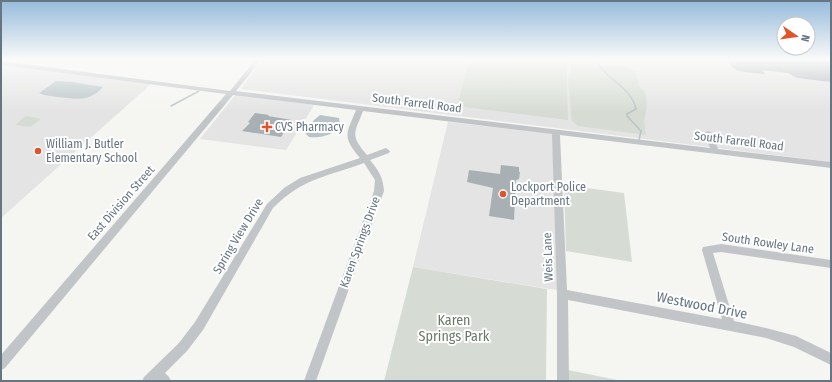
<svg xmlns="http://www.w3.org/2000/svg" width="832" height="382" font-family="'Fira Sans Condensed',sans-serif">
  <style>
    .built { fill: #e3e4e3 }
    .green { fill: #d6dcd3 }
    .water { fill: #b8c4c8 }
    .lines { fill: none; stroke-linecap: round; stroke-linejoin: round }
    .stream { stroke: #b8c4c8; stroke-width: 1.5 }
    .building { fill: #a8b0b4 }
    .minor { fill: #c1c5c8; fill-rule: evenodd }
    .poi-dot { fill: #e05428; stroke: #fff; stroke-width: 1.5 }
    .labels { text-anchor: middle; stroke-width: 4; stroke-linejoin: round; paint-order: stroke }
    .street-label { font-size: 12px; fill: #657582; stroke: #fff }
    .poi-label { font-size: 12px; fill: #657582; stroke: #fff; text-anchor: start }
    .near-street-label { font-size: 14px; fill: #657582; stroke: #fff }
    .near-park-label { font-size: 14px; fill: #687a64; stroke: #fff }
  </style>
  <rect width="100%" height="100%" fill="#f5f5f2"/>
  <path class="built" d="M263,59H831V162L241,89Z
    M1,65L151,84L1,218Z
    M236,94L314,105L286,150L200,139Z
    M448,122L554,134L557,290L413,267Z"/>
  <path class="green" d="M470,59H566L568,120L457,106Z
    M571,64L617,65L629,68L635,72L639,86L644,91L646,97L647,107L644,121L646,135L578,126L572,121L568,80L571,73Z
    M26,116L41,119L30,127L15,125Z
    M564,185L624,193L632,262L566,251Z
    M413,267L547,289L546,381H384Z
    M563,369L622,381H563Z"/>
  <path class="water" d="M56,81L72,82L103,87C90,102 76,99 58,97C52,96 45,96 39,93Z
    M320,115L339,118C343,133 321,139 309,137L305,133L314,120Z"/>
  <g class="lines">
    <path class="stream" d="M595,59C599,63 601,68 605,72C617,85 632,91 636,109L627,114V116L641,131L639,140
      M171,106L199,91"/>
  </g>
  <path class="building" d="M727,59H831V82L797,78L788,73L762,70L765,74L745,72L736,70L731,66Z
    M255,113L269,115L268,116L292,120L281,137L242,131L250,123L248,122Z
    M501,165L519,167V172H520L519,179L516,180L514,220L489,216L493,188L467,182L469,170L500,174Z"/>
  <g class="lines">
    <path class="minor" d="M256,59H262L236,91L710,148L704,133L708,131L712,133L718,149L831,162V168L560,135L567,290L722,319L702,250L703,247L721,244L831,260V268L721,252L713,253L734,321L766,328L796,336L831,353V365L794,347L766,338L568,300L569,381H557V294L552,134L363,111C354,134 350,135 367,155L386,148L390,151L389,153L370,160C379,171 383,177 384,191L316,381H304L374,191L375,180L364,163C326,177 303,178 273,208L203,330L187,351L165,373L169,377L171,381H142L144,377L179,343L195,322L267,204L284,188L300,178L360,158C342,136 346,135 356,110L233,95L5,368L1,370V355L226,94L1,65V61L230,91Z"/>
  </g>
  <linearGradient id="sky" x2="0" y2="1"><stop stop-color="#95badb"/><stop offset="0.53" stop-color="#fafaf9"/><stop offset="1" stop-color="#fafaf9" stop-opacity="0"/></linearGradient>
  <rect width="832" height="112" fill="url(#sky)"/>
  <g class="poi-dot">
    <path d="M265 121h4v4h4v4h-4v4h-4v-4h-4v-4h4z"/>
    <circle cx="38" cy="151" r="4"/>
    <circle cx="503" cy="194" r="4"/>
  </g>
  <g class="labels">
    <g class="street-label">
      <text transform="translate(417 103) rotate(7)" y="4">South Farrell Road</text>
      <text transform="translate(739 141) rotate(7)" y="4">South Farrell Road</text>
      <text transform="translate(121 203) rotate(-49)" y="4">East Division Street</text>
      <text transform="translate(238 236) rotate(-59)" y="4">Spring View Drive</text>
      <text transform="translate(360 242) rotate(-70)" y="4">Karen Springs Drive</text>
      <text transform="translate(768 243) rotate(8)" y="4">South Rowley Lane</text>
      <text transform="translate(548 257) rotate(-92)" y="4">Weis Lane</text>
    </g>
    <g class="poi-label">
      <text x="275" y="131">CVS Pharmacy</text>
      <text x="46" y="148">William J. Butler<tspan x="46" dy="14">Elementary School</tspan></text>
      <text x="511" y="191">Lockport Police<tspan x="511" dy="14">Department</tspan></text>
    </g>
    <g class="near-street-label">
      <text transform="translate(702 305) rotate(11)" y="5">Westwood Drive</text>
    </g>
    <g class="near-park-label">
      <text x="454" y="325">Karen<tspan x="454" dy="16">Springs Park</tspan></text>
    </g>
  </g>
  <rect width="832" height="382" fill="none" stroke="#657582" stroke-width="4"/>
  <g transform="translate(796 36) rotate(103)"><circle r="19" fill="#ffffff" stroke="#c1c8cd"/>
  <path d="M0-3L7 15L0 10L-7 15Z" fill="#e05428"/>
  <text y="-6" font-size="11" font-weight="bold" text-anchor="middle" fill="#657582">N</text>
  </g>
</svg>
